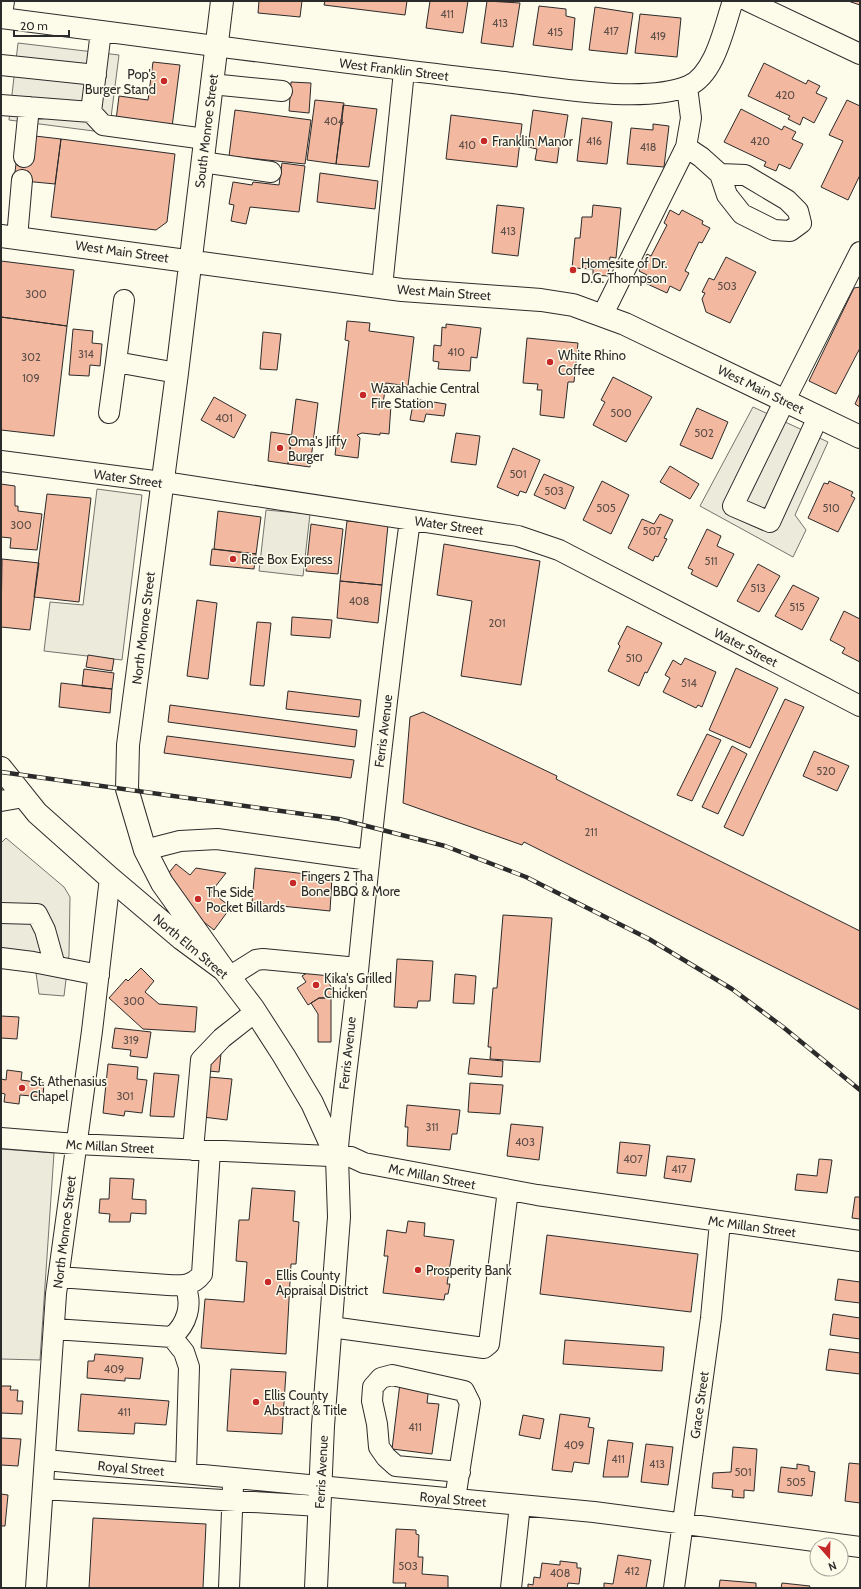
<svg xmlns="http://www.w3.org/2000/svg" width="861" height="1589" font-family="Cabin,sans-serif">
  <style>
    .parking { fill: #eceadb; stroke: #74746e }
    .building { fill: #f2b8a0; stroke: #2b2b2b }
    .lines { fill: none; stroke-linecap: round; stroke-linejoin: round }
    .minor-casing { stroke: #2b2b2b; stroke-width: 22 }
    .major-casing { stroke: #2b2b2b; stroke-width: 24 }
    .minor { stroke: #fdfbea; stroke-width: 20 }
    .major { stroke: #fdfbea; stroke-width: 22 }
    .rail-casing { stroke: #2b2b2b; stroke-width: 4.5 }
    .rail { stroke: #fdfbea; stroke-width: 3; stroke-dasharray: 9; stroke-linecap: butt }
    .poi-dot { fill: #c62828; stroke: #fdfbea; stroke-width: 1.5 }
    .labels { text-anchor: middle; stroke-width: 3; stroke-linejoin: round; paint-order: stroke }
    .number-label { font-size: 11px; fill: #5d4e48 }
    .street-label { font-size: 13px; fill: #2b2b2b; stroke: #fdfbea }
    .poi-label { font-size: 13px; fill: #2b2b2b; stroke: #fdfbea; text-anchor: start }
  </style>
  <rect width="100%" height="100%" fill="#fdfbea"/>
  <path class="parking" d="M18,43L119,55L109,133L9,120Z
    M753,407L828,442L795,515L806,530L793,557L700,506Z
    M97,489L142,495L122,660L44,651L50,602L83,605Z
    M266,510L310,514L303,576L259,571Z
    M6,838L64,887L70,897L69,955L64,996L39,994L35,966L1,962V843Z
    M1,1149L54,1153L40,1360L1,1359Z"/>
  <path class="building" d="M259,1H302L300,17L258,13Z
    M325,1H407L405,15L324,5Z
    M430,1H468L463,33L426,28Z
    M487,1L520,3L513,47L481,43Z
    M848,1H860V5Z
    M539,6L566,9V16L575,18L572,50L533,45Z
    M595,7L633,13L627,54L589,50Z
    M640,14L681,18L677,57L635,53Z
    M153,62L180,65L172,127L116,120L119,96L148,100Z
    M764,63L806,84L808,80L820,86L816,93L827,98L814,123L803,117L800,125L788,119L790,116L748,96Z
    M291,82L311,83L309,113L289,111Z
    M315,100L344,103L336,164L307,160Z
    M847,100L860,106V175L848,200L821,187L843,141L829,135Z
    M343,105L377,109L369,167L336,164Z
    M741,109L782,130L784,126L796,132L792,139L803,144L790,169L779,164L776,171L764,166L766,162L724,142Z
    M235,110L311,120L305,164L229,156Z
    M533,110L568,115L564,140H560L557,163L535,160L537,149L528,147Z
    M451,115L522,124L517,167L446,159Z
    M582,118L612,122L607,164L577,161Z
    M653,124L669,126L664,167L627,164L631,128L653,130Z
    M35,136L61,139L55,184L14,180L17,156Z
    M61,139L175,154L167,222L156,230L51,217Z
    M282,163L305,166L299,212L250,207L246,224L231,221L234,205L229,204L233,182L252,185L253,182L279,185Z
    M320,173L378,181L375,209L317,202Z
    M497,205L524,208L518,256L492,253Z
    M593,205L621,208L616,258L610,257L608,276L593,275V269L572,268L575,238H580L582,217H592Z
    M670,210L679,215L682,210L703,221L702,224L710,228L702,243L699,242L685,271L689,273L680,291L670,286L667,293L643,282L647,275L639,271L647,254L651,256L667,225L664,223Z
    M726,257L756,272L730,323L706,312L702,299L705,293L702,292L709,278L714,280Z
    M1,261L74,270L67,326L1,317Z
    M860,287V348L836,394L809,381L854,288Z
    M1,317L67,326L54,436L1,430Z
    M347,321L370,323L369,331L414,337L408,386L386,383L383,404L391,405L389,434L380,433V435L362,433L357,435L360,438L358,458L335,455L349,341L345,340Z
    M446,324L481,328L477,358L471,357L470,371L438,369L439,362L433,361L434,345L441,346L442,327L446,328Z
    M73,329L93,331L92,343L102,344L100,366L90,365L89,376L69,375Z
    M263,332L281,334L277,370L260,369Z
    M527,338L578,343L574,382H568L564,418L540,415L542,390H537L538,384L523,383Z
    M613,377L652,397L626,442L593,425L605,402L601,400Z
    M860,393V407L855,404Z
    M214,397L246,415L234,438L201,420Z
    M296,399L318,403L310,467L288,464Z
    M414,399L446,404L444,416L426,414L424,422L410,420Z
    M697,408L728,422L712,459L680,445Z
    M271,432L292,435L288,464L268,461Z
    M456,433L480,436L476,465L451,462Z
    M513,448L540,460L526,493L520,491L518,496L497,487Z
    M670,466L699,484L690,499L660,482Z
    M544,474L574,487L565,509L534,495Z
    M602,481L629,495L611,534L583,520Z
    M829,481L853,492L851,496L855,498L838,532L808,518L824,483L828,484Z
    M1,484L15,486V506H18V511L42,514L37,550L10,548L11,538L1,537Z
    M47,494L91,498L79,602L34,597Z
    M218,511L261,517L256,554L214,549Z
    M660,514L673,520L664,538L667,539L658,557L655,556L653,561L628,548L642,519L654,524Z
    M347,521L388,525L382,585L340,581Z
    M311,524L343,529L338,574L306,571Z
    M707,529L721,536L717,546L734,554L717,587L691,574L693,570L688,568Z
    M444,544L540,561L521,685L461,676L472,601L437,595Z
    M212,549L256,554L254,569L210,565Z
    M2,559L39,563L30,630L1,627Z
    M758,564L780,576L759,612L737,601Z
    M340,581L382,585L378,623L337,618Z
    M793,585L819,598L802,630L775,616Z
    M197,600L217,603L208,679L187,676Z
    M844,611L860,619V662L842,653L845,648L830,640Z
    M292,617L332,620L330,638L291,635Z
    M257,622L271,623L264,686L250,685Z
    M627,626L662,643L647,673L645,672L639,686L608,671L620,646L618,644Z
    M88,655L114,659L112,671L86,667Z
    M685,658L716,672L702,707L698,705L696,708L663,692L670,678L665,675L673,660L681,665Z
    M736,668L778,688L750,748L709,730Z
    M84,669L114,673L112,689L82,686Z
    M61,683L112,689L110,713L59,707Z
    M288,691L361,700L359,717L286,709Z
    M785,699L804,707L743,836L724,827Z
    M170,705L357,730L355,747L168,722Z
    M423,712L557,776L556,779L860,931V1010L524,842L522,845L403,803L410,717Z
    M707,734L721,740L692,801L677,795Z
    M167,736L354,760L351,778L164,753Z
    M732,746L747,754L718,814L702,807Z
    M814,751L849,766L837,791L803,776Z
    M176,864L190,875L196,868L226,873L211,892L231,907L214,930L158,886Z
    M255,868L332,877L330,911L252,903Z
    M503,915L552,918L540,1062L490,1059L491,1047H488L493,988H497Z
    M397,959L433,961L430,1001H418L417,1008L394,1007Z
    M318,966L335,993L325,998H319L308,1005L297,988L306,982L302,976Z
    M141,968L154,981L145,992L159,1004L197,1007L195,1032L143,1029L109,998L126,979L128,981Z
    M455,974L476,976L474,1004L453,1003Z
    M331,995V1042H318V1014L311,1003L319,998H325Z
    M1,1016L19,1017L17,1039L1,1038Z
    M115,1028L151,1032L147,1058L130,1056L131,1050L112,1048Z
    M211,1053L221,1054L219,1072L209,1071Z
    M470,1058L503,1061L502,1077L468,1074Z
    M108,1064L138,1067L137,1079L147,1080L142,1113L125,1111L124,1116L103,1113Z
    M7,1070L22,1072L21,1080L44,1083L43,1097L20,1095L19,1104L4,1102L5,1094L1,1093V1079L6,1080Z
    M154,1073L179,1075L174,1117L150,1116Z
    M209,1077L232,1079L227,1120L203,1117Z
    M470,1083L503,1085L500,1114L468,1112Z
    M407,1105L460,1110L457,1134H452L450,1150L407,1146L408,1127H405Z
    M511,1124L543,1127L539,1160L507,1156Z
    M620,1142L650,1145L646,1176L617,1173Z
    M667,1156L695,1159L691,1182L664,1178Z
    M819,1159L832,1160L827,1193L795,1190L797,1174L817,1176Z
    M110,1178L134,1179L132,1199L146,1200V1214L131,1213L130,1222H109L110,1214L99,1213L100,1199H109Z
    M252,1188L295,1191L293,1221L299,1222L296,1264H291L286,1354L201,1348L205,1299L244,1302L247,1262L236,1261L239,1220H249Z
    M855,1197H860V1219L852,1218Z
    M408,1221L425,1223L424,1236L454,1240L447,1284H450L448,1294H445L444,1300L383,1293L388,1256H384L387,1230L406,1233Z
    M547,1235L698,1254L691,1312L540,1294Z
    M838,1279L860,1282V1303L835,1300Z
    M833,1314L860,1318V1339L830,1335Z
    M565,1340L664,1347L662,1371L563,1364Z
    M829,1349L860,1353V1374L826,1370Z
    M95,1354L143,1358L140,1379L125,1378V1381L87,1378L88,1361H94Z
    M231,1369L286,1372L282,1434L227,1431Z
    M400,1383L429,1386L427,1403L439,1404L432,1454L392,1449Z
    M1,1386H11L10,1390H18L17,1401H23L22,1414L1,1413Z
    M81,1394L169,1401L166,1425L135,1423L134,1434L78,1431Z
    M560,1414L590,1418L588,1427L594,1428L589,1464L574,1462L572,1472L552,1470Z
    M523,1415L544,1419L540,1439L519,1435Z
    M1,1438L21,1439L18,1466L1,1465Z
    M608,1440L633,1443L628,1477H603Z
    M646,1444L673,1447L668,1485L641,1482Z
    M733,1447L757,1449L754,1491L744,1490V1498L732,1497L733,1490L712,1488L713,1473L731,1472Z
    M849,1463L860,1464V1503L845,1501Z
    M797,1464L809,1466V1471L815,1472L812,1496L778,1492L781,1467L797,1469Z
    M1,1494L8,1495L5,1526H1Z
    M93,1518L206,1524L203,1588H89Z
    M396,1529L416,1530V1534L419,1535L418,1557H423L422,1574L448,1576V1588H405L406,1583H393Z
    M618,1555L651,1560L646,1588H604V1583L613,1584Z
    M560,1561L577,1563V1568H581L579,1584L568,1583L567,1588H528V1584L533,1585L534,1577L540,1578L542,1563L560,1565Z
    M720,1580L756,1583V1588H719Z
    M782,1583L810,1586L809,1588H781Z"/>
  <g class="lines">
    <defs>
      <path id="minor" d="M748,1L860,54
        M1,18C165,39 330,62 495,81C545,86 642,105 688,86C715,75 724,27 733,1
        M1,65L96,75
        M211,84L282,91
        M1,105L91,112L101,31
        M91,112L103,125L205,139
        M686,147L701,157L720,174L727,195L742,214L774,230L790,231L801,223L798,211L787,200L745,175L720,174
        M24,157L29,107
        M202,162L271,172
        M17,238L22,180
        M382,287L404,71
        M124,300L116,362L177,373
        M602,316L686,147L691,118L687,87
        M109,413L116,362
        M818,417L770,522L733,506L785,400L860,252
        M1,461L177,484L518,536L559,550L860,706
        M1,801L24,797
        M145,850L180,841L217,839L369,860
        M1,913L37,914L45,930L55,966
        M1,958L33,962L99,975
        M229,977L256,960L263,959L358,968
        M1,1138L76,1144L351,1157L364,1163L537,1195L860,1241
        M193,1150L201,1060L222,1038L255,1012
        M337,1158C342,1099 351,1040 357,981C372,827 389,674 410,520
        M59,1277L168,1285C182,1286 193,1286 202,1274L210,1151
        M331,1327L484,1348L489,1344L508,1190
        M54,1329L172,1337L184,1352L189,1367L186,1472
        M172,1337C187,1324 193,1305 185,1286
        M46,1460L594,1512L860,1547
        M43,1489L319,1506
        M455,1499L470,1403L464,1391L392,1375L381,1378L373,1387L372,1401L377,1424L379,1447L386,1457L396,1466L460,1472
        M36,1588L56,1294L92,1031L110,878
        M229,1588L233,1486
        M511,1588L520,1505
        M674,1588L711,1318L720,1222"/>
      <path id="major" d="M222,1L177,373L128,745L127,789L145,850L162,883L224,970
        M1,14L3,1
        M1,236L402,290L541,300L573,305L625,324L860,437
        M1,768L37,813L110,878L182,939L224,970L253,1008L284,1056L312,1103L337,1158L339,1217L323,1426L316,1588"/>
    </defs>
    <use href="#minor" class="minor-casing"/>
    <use href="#major" class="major-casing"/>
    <use href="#minor" class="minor"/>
    <use href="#major" class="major"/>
    <defs>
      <path id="rail" d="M1,772L339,819L445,846L526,877L649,939L732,989L783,1027L860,1090"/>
    </defs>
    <use href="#rail" class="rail-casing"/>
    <use href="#rail" class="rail"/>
  </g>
  <g class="poi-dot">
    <circle cx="164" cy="81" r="4"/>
    <circle cx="484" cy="141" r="4"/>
    <circle cx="573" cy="270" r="4"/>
    <circle cx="550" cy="362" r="4"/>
    <circle cx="363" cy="395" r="4"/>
    <circle cx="280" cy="448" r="4"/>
    <circle cx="233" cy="559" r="4"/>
    <circle cx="293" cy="883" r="4"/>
    <circle cx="198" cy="899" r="4"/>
    <circle cx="316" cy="985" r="4"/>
    <circle cx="22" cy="1088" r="4"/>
    <circle cx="418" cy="1270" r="4"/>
    <circle cx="268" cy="1282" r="4"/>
    <circle cx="256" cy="1402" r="4"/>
  </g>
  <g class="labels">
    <g class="number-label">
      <text x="447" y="18">411</text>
      <text x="500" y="27">413</text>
      <text x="611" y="35">417</text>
      <text x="555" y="36">415</text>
      <text x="658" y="40">419</text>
      <text x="785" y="99">420</text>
      <text x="334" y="125">404</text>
      <text x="594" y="145">416</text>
      <text x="760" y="145">420</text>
      <text x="467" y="149">410</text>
      <text x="648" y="151">418</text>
      <text x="508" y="235">413</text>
      <text x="727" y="290">503</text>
      <text x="36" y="298">300</text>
      <text x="456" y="356">410</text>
      <text x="86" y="358">314</text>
      <text x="31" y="361">302</text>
      <text x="31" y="382">109</text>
      <text x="621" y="417">500</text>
      <text x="224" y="422">401</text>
      <text x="704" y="437">502</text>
      <text x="518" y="478">501</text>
      <text x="554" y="495">503</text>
      <text x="606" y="512">505</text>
      <text x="831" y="512">510</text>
      <text x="21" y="529">300</text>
      <text x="652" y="535">507</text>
      <text x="711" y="565">511</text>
      <text x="758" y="592">513</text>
      <text x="359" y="605">408</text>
      <text x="797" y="611">515</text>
      <text x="497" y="627">201</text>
      <text x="634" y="662">510</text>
      <text x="689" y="687">514</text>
      <text x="826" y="775">520</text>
      <text x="591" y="836">211</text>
      <text x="134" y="1005">300</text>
      <text x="131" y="1044">319</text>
      <text x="125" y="1100">301</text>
      <text x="432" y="1131">311</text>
      <text x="525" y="1146">403</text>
      <text x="633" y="1163">407</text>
      <text x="679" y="1173">417</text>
      <text x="114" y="1373">409</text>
      <text x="124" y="1416">411</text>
      <text x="415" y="1431">411</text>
      <text x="574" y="1449">409</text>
      <text x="618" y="1463">411</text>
      <text x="657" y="1468">413</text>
      <text x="743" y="1476">501</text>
      <text x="796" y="1486">505</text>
      <text x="408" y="1570">503</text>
      <text x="632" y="1575">412</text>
      <text x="560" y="1577">408</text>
    </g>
    <g class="street-label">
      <text transform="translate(394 69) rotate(7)" y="5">West Franklin Street</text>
      <text transform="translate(206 131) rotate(-83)" y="5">South Monroe Street</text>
      <text transform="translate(122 251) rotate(8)" y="5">West Main Street</text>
      <text transform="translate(444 292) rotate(4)" y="5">West Main Street</text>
      <text transform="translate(761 389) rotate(26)" y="5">West Main Street</text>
      <text transform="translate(128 478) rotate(8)" y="5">Water Street</text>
      <text transform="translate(449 525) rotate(8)" y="5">Water Street</text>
      <text transform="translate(143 628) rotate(-83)" y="5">North Monroe Street</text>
      <text transform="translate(746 647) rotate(27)" y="5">Water Street</text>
      <text transform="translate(383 731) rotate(-83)" y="5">Ferris Avenue</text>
      <text transform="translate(191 946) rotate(40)" y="5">North Elm Street</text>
      <text transform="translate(347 1053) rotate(-84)" y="5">Ferris Avenue</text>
      <text transform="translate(110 1146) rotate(3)" y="5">Mc Millan Street</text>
      <text transform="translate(432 1176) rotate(11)" y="5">Mc Millan Street</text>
      <text transform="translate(752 1226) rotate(8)" y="5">Mc Millan Street</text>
      <text transform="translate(64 1232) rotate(-83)" y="5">North Monroe Street</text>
      <text transform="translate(699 1405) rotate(-82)" y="5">Grace Street</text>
      <text transform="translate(131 1468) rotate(5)" y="5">Royal Street</text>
      <text transform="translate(321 1472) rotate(-87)" y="5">Ferris Avenue</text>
      <text transform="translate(453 1499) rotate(5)" y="5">Royal Street</text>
    </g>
    <g class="poi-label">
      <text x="156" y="79" text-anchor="end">Pop's<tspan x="156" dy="15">Burger Stand</tspan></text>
      <text x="492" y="146">Franklin Manor</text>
      <text x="581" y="268">Homesite of Dr.<tspan x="581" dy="15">D.G. Thompson</tspan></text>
      <text x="558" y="360">White Rhino<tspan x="558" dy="15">Coffee</tspan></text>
      <text x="371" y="393">Waxahachie Central<tspan x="371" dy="15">Fire Station</tspan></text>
      <text x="288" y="446">Oma's Jiffy<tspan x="288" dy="15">Burger</tspan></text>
      <text x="241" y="564">Rice Box Express</text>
      <text x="301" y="881">Fingers 2 Tha<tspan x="301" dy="15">Bone BBQ &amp; More</tspan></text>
      <text x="206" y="897">The Side<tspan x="206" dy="15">Pocket Billards</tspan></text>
      <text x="324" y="983">Kika's Grilled<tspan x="324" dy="15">Chicken</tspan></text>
      <text x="30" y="1086">St. Athenasius<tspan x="30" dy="15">Chapel</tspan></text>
      <text x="426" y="1275">Prosperity Bank</text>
      <text x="276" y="1280">Ellis County<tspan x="276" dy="15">Appraisal District</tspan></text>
      <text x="264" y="1400">Ellis County<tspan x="264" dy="15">Abstract &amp; Title</tspan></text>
    </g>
  </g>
  <rect width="861" height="1589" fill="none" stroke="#2b2b2b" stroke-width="4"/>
  <g transform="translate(829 1557) rotate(160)"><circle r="19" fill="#fdfbea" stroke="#a9a89e"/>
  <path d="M0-3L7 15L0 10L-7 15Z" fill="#c62828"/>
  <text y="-6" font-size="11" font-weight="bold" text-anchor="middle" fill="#2b2b2b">N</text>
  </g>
  <path d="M14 30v6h55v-6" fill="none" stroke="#2b2b2b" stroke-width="2"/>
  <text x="20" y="30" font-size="12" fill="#2b2b2b" stroke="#fdfbea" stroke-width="3" paint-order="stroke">20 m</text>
</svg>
